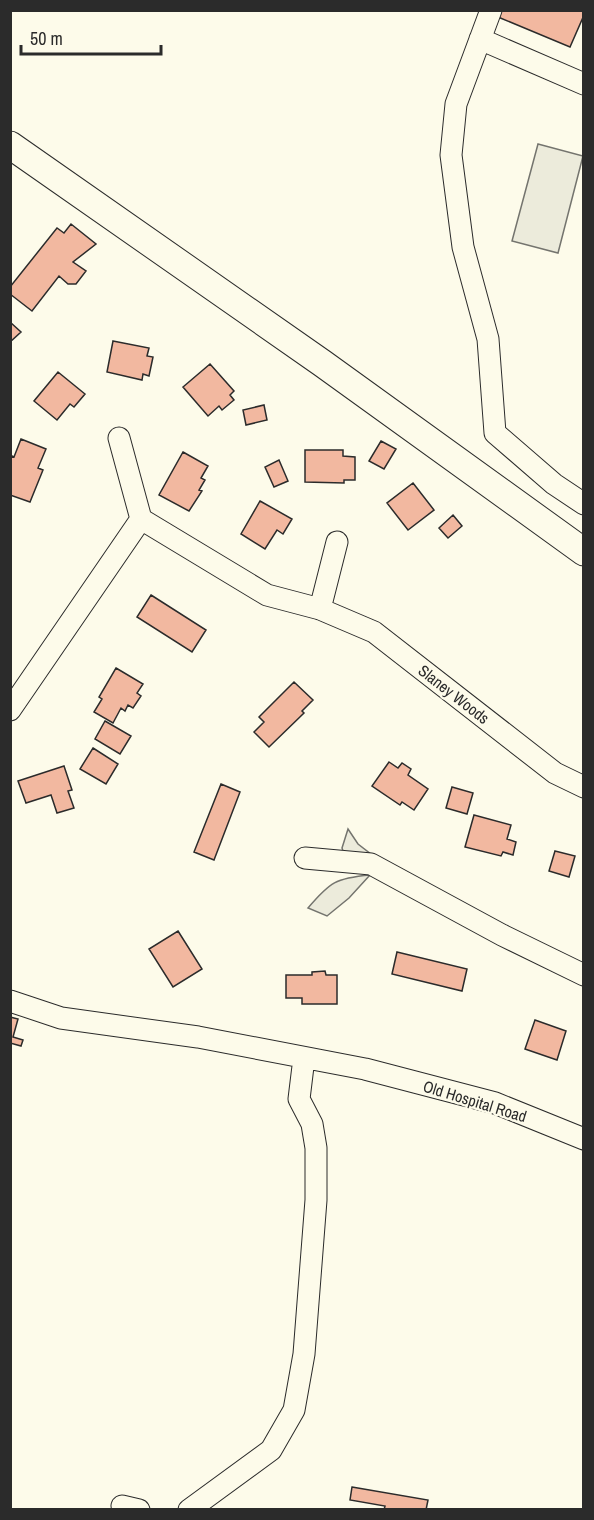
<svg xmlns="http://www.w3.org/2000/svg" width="594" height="1520" font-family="'Archivo Narrow',sans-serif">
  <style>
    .green { fill: #ecebdb; stroke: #74746e; stroke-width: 1.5 }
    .building { fill: #f2b8a0; stroke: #2b2b2b; stroke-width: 1.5 }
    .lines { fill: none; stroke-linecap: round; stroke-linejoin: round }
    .minor-casing { stroke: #2b2b2b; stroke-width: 23 }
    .major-casing { stroke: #2b2b2b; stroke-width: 29 }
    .minor { stroke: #fdfbea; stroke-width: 21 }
    .major { stroke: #fdfbea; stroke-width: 27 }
    .labels { text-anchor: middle; stroke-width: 4.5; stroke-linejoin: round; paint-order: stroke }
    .street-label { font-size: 16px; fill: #2b2b2b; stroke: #fdfbea }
  </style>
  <rect width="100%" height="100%" fill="#fdfbea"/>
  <path class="green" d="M538,144L583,156L558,253L512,241Z
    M348,829L358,844L376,858L344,854L342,848Z
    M370,875L349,898L327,916L308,908C330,882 336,878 370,875Z"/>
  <path class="building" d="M501,10H584V15L570,47L498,17Z
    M71,224L96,244L73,262L86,271L76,284H68L59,276L32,311L10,294V287L57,228L64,233Z
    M10,322L21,332L10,342Z
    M113,341L149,348L147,356L153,357L149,376L143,374L142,380L107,372Z
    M210,364L234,391L230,395L234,400L222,410L219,406L208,416L183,387Z
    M58,372L85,394L74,407L70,404L57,420L34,401Z
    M264,405L267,420L246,425L243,410Z
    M21,439L46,449L38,468L43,470L30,502L10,495V459L12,456L14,457Z
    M381,441L396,449L384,469L369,461Z
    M305,450H343V456L355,457V480H344V483L305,482Z
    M183,452L208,466L201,478L205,480L199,490L202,491L189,511L159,495Z
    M279,460L288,481L274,487L265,467Z
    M413,483L434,510L408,530L387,503Z
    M260,501L292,519L283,534L277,530L265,549L241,534Z
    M453,515L462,526L448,538L439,528Z
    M151,595L206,630L192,652L137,617Z
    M116,668L143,684L137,693L141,696L133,708L128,705L125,711L121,708L113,723L94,712L102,699L99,697Z
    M294,682L313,700L302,711L304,713L269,747L254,732L264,722L259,717Z
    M105,721L131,736L120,754L95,739Z
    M93,748L118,764L106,784L80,769Z
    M389,762L398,768L402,763L411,769L408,775L428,789L414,810L402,802L400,805L372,786Z
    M64,766L72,790L68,791L74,808L57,813L51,795L26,803L18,781Z
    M221,784L240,792L214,860L194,852Z
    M452,787L473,793L467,814L446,808Z
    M474,815L511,825L507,839L516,842L513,855L503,852L501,856L465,847Z
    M555,851L575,856L569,877L549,871Z
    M178,931L202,969L173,987L149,949Z
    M397,952L467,969L462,991L392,974Z
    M325,971L326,975H337V1004H302V998H286V975H312V972Z
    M10,1017L18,1019L13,1037L23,1040L21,1046L10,1043Z
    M535,1020L566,1031L557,1060L525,1049Z
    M352,1487L428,1500L426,1510H384L385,1506L350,1500Z"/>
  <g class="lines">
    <defs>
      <path id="minor" d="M491,10L456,104L451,155L463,247L488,339L495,433L554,484L584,504
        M480,39L584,84
        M119,438L141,519
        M320,609L337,542
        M10,710L141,519L267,595L320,609L374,632L555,773L584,787
        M305,858L371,864L502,935L584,975
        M10,1001L61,1018L198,1037L365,1069L495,1103L584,1139
        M122,1506L139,1510
        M189,1510L271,1450L294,1410L304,1354L316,1200V1148L312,1124L299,1099L304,1058"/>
      <path id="major" d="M10,145L322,363L584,552"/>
    </defs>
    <use href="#minor" class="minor-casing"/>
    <use href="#major" class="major-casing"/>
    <use href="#minor" class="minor"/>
    <use href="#major" class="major"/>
  </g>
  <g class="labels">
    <g class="street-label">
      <text transform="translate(454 694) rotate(38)" y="6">Slaney Woods</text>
      <text transform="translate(475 1101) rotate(17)" y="6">Old Hospital Road</text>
    </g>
  </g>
  <rect width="594" height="1520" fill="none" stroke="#2b2b2b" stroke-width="24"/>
  <path d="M21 45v9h140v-9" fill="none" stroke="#2b2b2b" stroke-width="3"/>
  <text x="30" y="45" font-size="18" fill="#2b2b2b" stroke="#fdfbea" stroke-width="4.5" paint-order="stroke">50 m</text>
</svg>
